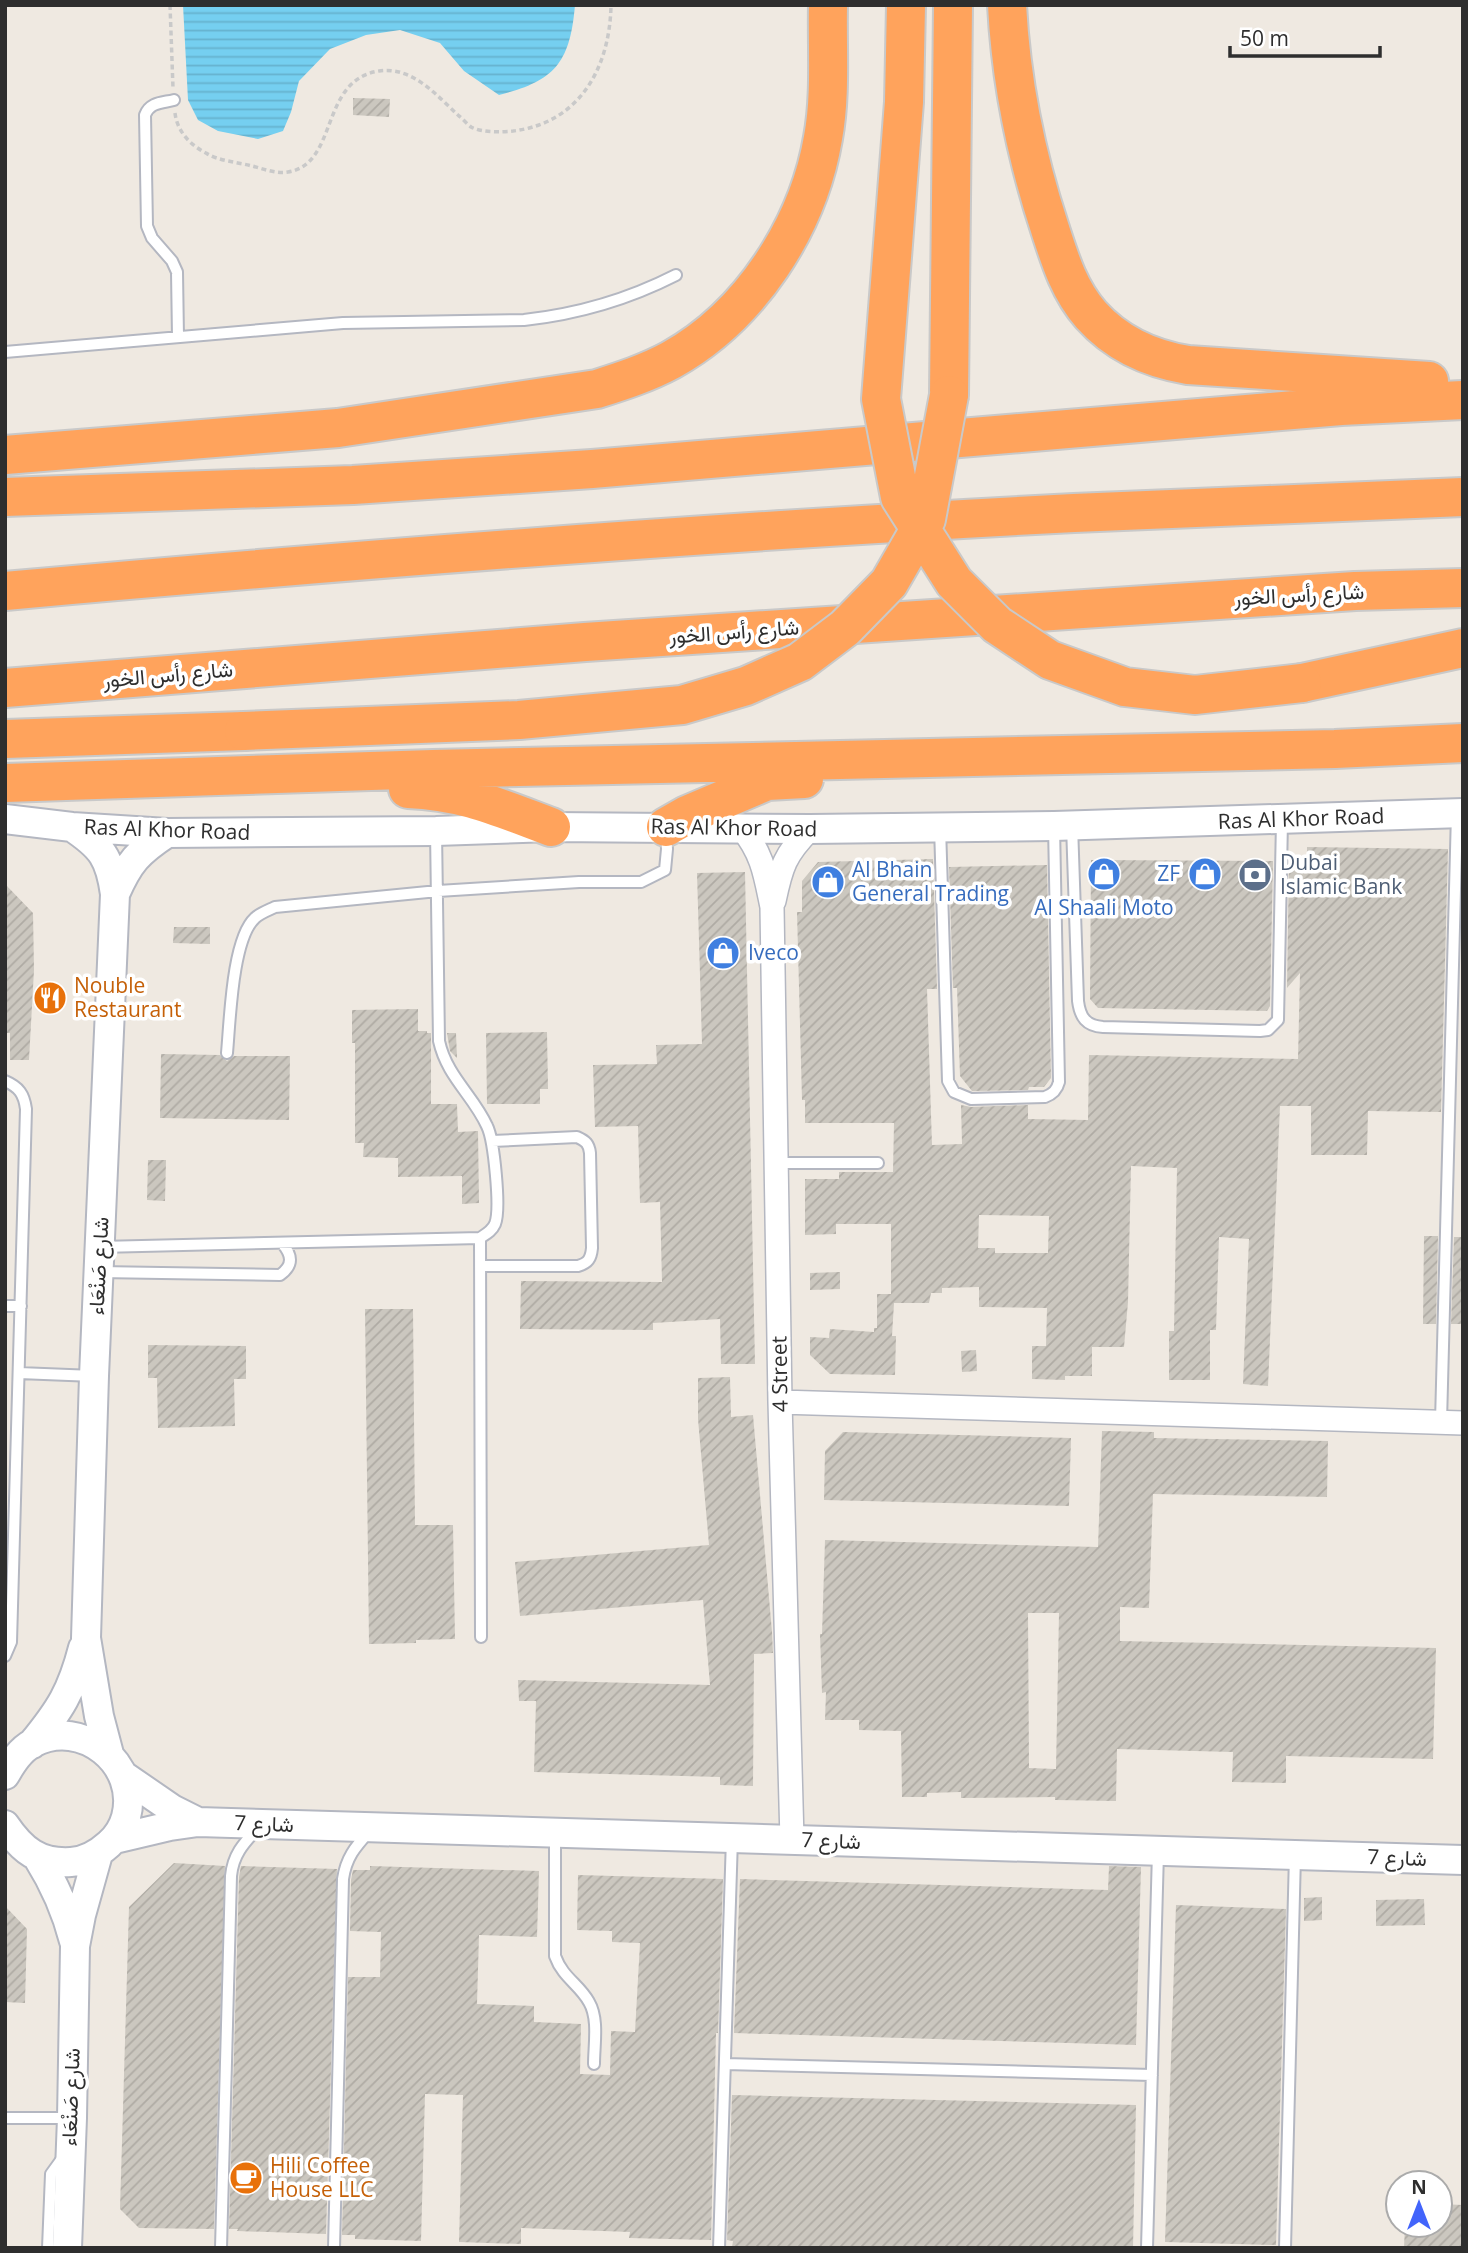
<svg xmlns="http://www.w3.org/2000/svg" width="1468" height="2253" font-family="'Open Sans',Vazirmatn,sans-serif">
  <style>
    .water { fill: url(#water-rules) }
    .building { fill: url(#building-hatch); fill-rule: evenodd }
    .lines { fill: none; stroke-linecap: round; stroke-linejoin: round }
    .service-casing { stroke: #b4b7c1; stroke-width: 14 }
    .minor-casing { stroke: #b4b7c1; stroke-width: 26 }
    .tertiary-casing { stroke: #b4b7c1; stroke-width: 32 }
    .motorway-casing { stroke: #c9c9c9; stroke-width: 42 }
    .path { stroke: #c9c9c9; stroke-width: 3.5; stroke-dasharray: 5 3.5; stroke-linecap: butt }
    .service { stroke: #fff; stroke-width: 10 }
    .minor { stroke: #fff; stroke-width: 23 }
    .tertiary { stroke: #fff; stroke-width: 28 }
    .motorway { stroke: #ffa35c; stroke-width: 38 }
    .motorway-bridge-casing { stroke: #c9c9c9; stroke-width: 42; stroke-linecap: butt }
    .motorway-bridge { stroke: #ffa35c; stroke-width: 38 }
    .labels { text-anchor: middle; stroke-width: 7; stroke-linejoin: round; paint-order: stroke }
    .street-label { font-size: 21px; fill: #2e2e2e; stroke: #fff }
    .service-label { font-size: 21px; fill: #4e5e75; stroke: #fff; text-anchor: start }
    .shop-label { font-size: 21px; fill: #366cbe; stroke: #fff; text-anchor: start }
    .food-label { font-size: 21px; fill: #c56008; stroke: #fff; text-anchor: start }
  </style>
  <defs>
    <pattern id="water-rules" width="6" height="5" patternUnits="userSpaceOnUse" patternTransform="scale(1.75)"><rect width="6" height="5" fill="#75cff0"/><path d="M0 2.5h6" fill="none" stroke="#66b2ce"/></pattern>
    <pattern id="building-hatch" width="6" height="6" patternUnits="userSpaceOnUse" patternTransform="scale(1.75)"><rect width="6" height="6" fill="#cbc7bf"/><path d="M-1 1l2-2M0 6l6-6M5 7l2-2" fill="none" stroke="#afaba4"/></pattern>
  </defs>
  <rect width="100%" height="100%" fill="#efe9e1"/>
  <path class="water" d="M183,5H575C570,63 555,81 499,95L464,71L440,43L400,30L366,35L330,49L299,81L291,112L283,131L258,139L218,131L198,120L188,100Z"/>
  <path class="building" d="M353,98L390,99L389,117L353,115Z
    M1307,847L1448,849L1441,1112L1368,1111L1367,1155H1311V1106H1280L1268,1386L1243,1384L1249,1239L1219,1237L1216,1330H1210V1380H1169V1331H1174L1177,1168L1131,1166L1128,1302L1124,1347H1092V1376H1065V1380L1032,1379V1346H1046L1047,1308L979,1307V1287L942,1288V1293H931L929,1303H894L892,1336H896L895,1375L830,1374L810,1355V1337L829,1338L830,1329L874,1332V1328H877V1294H891V1224H836V1234L805,1235V1179H839V1172H893L894,1123H805V1100H802L797,912H802V881L818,862L933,859L937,989H927L932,1145L962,1144L961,1105L971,1107L1028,1105V1119L1088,1120L1089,1055L1298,1059L1300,973L1287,988L1289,861H1307ZM979,1215L1049,1216L1048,1253H995V1248H978Z
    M1091,860L1273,861L1270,1006L1267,1011L1098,1008L1090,999Z
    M1047,865L1051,1078L1044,1087H1029L1028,1090L972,1091L960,1076L957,988H953L949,867Z
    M745,872L755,1364H721L720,1319L653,1323V1330L520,1329L521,1281L662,1282L660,1202L640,1203L638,1126L595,1127L593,1065L657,1064L656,1045L702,1044L697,873Z
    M5,884L33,913L34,970L29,1060H10V1033H5Z
    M174,927H210V944L173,943Z
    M418,1009V1031H427V1033H431V1104H457L458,1132L478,1131L479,1203L462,1204V1176L398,1177V1158L363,1157L364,1143H355V1043H352V1010Z
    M547,1032L548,1089H540V1104H487L486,1033Z
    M447,1033H456L457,1058L450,1051Z
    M161,1054L220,1055L227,1061L234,1056H290L289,1120L160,1118Z
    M148,1160H166L165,1201L147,1200Z
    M1424,1236H1438L1436,1324H1423Z
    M1454,1237H1463V1324H1451Z
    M840,1272V1289L810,1290V1273Z
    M365,1309H413L415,1525H453L455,1639L416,1640V1643L369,1644Z
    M148,1345L246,1346V1379H234L235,1426L158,1428L157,1378H148Z
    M976,1350L977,1371L962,1372L961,1351Z
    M730,1377L731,1417L753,1415L772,1632L773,1653L754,1654L753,1786L720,1785V1777L534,1772L536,1701H519L518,1680L710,1685L703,1600L520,1616L515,1562L709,1545L698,1419V1378Z
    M1102,1431L1154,1432V1438L1328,1441L1327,1497L1153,1494L1149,1608L1120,1607V1641L1436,1648L1433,1759L1286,1756V1783L1232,1782L1233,1752L1117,1749L1116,1801L1055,1800V1797L961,1798V1792L927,1793V1797H902L901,1731L859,1730V1720H825L826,1692L822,1693L820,1634H822L825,1540L1098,1547ZM1028,1613H1059L1056,1769L1029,1768Z
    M843,1432L1071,1438L1069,1506L824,1500L825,1451Z
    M174,1863L225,1866L214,2229L139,2228L120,2209L129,1907Z
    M241,1866L337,1869L326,2234L237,2231L238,2229H229L239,1877Z
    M370,1866L539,1871L537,1937L479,1935L477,2004L534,2006V2022L581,2024L580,2074L610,2075L611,2031L635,2032L640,1943L612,1942V1931L577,1930L578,1875L723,1879L718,2033H716L711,2240L629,2238L630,2232L521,2228V2244L459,2242L463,2095L425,2094L421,2241L355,2239V2235H342L348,1977H380L381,1932L350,1931L351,1880L353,1870H370Z
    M1109,1866L1141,1867L1136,2045L734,2033L740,1879L1108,1890Z
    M1322,1897V1920L1304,1921V1898Z
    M1424,1899L1425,1925L1376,1926V1900Z
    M1176,1905L1286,1909L1276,2245L1165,2242Z
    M5,1906L27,1929L25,2003L5,2002Z
    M732,2095L1136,2105L1133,2248L732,2247L733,2241L727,2240Z
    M1440,2204L1463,2205V2248H1404L1405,2225H1440Z"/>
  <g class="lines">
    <defs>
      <path id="service" d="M174,100C162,103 150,102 145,115L147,226L152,238L172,261L177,272L178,337
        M5,352L343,323L524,320C579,314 627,300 676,275
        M1072,825L1078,1001C1080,1017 1086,1026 1103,1027L1260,1031L1268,1030L1278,1020L1282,821
        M940,827L948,1081L954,1092L971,1099L1045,1097C1053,1094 1057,1090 1059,1082L1054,826
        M227,1053C230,1021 232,939 255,918C260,913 269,910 275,907L438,891L579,882H641L665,870L667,849L666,833
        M5,1081C19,1087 24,1094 26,1109L11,1642L5,1656
        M777,1163H878
        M480,1238L481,1637
        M100,1247L480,1238C486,1234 492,1231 495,1224C501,1209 494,1140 487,1126C473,1095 447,1077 439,1041L436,831
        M480,1266H578C588,1263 591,1259 592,1248L590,1153C589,1144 586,1141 577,1137L492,1141
        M99,1272L280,1275C294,1265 292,1255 282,1243
        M5,1306H21
        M19,1373L94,1376
        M1441,1422L1457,813
        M555,1835V1956C563,1978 579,1984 589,2002C599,2019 594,2045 594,2064
        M725,2064L1152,2075
        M5,2118H72
        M48,2248L51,2174L64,2156
        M221,2248L231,1876C233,1855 243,1844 257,1829
        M334,2248L343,1879C346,1858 355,1847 369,1832
        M719,2248L732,1838
        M1147,2248L1158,1852
        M1285,2248L1295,1855"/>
      <path id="minor" d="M741,827C763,855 765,873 772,907L780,1402L792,1840
        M774,901C781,867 785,854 810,829
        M780,1402L1463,1423"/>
      <path id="tertiary" d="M5,819L72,827L167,833L436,831L551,827L810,829L1054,826L1463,813
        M72,827C102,847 110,858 115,894L94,1376L86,1638L99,1716L109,1754
        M115,894C129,862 138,852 167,833
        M32,1744C60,1710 72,1691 83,1648
        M5,1775C12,1763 20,1750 33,1743C82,1717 140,1764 126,1817C123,1828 117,1837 109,1844C98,1854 86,1861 71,1862C39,1864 22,1850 5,1825
        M124,1776L172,1809L198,1822
        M115,1839L170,1826L198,1822L1463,1860
        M38,1858C55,1885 66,1910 74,1941
        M67,2248L72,2118L75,1946L81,1915L98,1854"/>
      <path id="motorway" d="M1007,5C1011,82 1026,156 1050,229C1060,260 1069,290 1091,315C1117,344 1151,359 1188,365L1429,381
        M949,395L953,5
        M5,455L338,428L597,389C622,381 647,373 671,360C750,316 808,227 823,138C831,95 827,49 828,5
        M5,497L353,485L592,469L1341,406L1463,400
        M5,591C361,559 717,531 1074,513C1204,507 1333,503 1463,497
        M1302,683L1463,648
        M5,688L585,642L1355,591L1463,588
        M5,739L244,731
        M5,783L433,769L1335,749L1463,743
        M408,789C463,791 500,808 551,827
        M666,827L687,815L767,781L804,779"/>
    </defs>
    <use href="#service" class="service-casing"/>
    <use href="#minor" class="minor-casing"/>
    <use href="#tertiary" class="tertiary-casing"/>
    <use href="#motorway" class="motorway-casing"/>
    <path class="path" d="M170,5L173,88
      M175,113C177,131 190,145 206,153C218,161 237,162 252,166C264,169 276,174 288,172C339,164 319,80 379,71C413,66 437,96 459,116C463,119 467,124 471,127C482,133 501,132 513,131C580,123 610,67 611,5"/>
    <use href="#service" class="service"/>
    <use href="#minor" class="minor"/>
    <use href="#tertiary" class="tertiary"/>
    <use href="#motorway" class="motorway"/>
    <defs>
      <path id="motorway-bridge" d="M906,5L904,102L881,399L900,497L954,582L997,625L1050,660L1125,687L1195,695L1302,683
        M244,731L519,720L682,705L746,686L800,662L845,628L889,583L926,519L949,395"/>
    </defs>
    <use href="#motorway-bridge" class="motorway-bridge-casing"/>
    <use href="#motorway-bridge" class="motorway-bridge"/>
  </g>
  <defs>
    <symbol id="shop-disc" viewBox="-11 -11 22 22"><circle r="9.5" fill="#3f7fe0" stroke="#fff"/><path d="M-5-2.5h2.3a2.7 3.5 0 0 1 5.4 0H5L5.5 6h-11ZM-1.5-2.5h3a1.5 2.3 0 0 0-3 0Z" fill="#fff"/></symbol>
    <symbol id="bank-disc" viewBox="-11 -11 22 22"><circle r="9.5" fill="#5c6f8a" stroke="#fff"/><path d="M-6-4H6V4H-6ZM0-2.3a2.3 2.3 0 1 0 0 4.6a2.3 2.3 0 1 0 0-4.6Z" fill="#fff"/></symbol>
    <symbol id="restaurant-disc" viewBox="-11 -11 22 22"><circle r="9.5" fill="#e8710a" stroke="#fff"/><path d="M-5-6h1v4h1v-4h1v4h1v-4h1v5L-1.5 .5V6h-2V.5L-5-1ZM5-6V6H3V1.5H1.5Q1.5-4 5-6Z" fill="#fff"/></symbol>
    <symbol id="cafe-disc" viewBox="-11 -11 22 22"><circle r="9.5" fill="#e8710a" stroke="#fff"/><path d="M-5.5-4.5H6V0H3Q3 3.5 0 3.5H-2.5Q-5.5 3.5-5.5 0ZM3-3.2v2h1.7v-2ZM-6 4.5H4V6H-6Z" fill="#fff"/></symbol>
  </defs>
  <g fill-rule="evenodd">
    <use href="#shop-disc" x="1085" y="855" width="38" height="38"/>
    <use href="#shop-disc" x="1186" y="855" width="38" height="38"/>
    <use href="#bank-disc" x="1236" y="856" width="38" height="38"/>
    <use href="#shop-disc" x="809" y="863" width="38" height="38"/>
    <use href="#shop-disc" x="704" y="934" width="38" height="38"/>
    <use href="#restaurant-disc" x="31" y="979" width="38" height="38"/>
    <use href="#cafe-disc" x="227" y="2159" width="38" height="38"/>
  </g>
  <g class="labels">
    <g class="street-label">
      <text transform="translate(1299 595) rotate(-3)" y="7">شارع رأس الخور</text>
      <text transform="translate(734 632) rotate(-4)" y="7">شارع رأس الخور</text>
      <text transform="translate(168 675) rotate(-5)" y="7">شارع رأس الخور</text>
      <text transform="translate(1301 819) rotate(-2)" y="7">Ras Al Khor Road</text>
      <text transform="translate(734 828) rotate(1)" y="7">Ras Al Khor Road</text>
      <text transform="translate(167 830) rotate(2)" y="7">Ras Al Khor Road</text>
      <text transform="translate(99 1266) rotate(-87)" y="7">شارع صَنْعَاء</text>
      <text transform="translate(780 1374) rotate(-91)" y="7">4 Street</text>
      <text transform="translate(264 1824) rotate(2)" y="7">شارع 7</text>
      <text transform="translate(831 1841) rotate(2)" y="7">شارع 7</text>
      <text transform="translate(1397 1858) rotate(2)" y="7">شارع 7</text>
      <text transform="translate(71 2097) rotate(-88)" y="7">شارع صَنْعَاء</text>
    </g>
    <g class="service-label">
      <text x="1280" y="870">Dubai<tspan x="1280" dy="24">Islamic Bank</tspan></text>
    </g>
    <g class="shop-label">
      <text x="852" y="877">Al Bhain<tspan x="852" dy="24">General Trading</tspan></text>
      <text x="1180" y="881" text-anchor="end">ZF</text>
      <text x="1104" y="915" text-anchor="middle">Al Shaali Moto</text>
      <text x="748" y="960">Iveco</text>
    </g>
    <g class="food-label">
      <text x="74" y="993">Nouble<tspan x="74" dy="24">Restaurant</tspan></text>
      <text x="270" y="2173">Hili Coffee<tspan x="270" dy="24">House LLC</tspan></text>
    </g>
  </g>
  <rect width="1468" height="2253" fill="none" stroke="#2e2e2e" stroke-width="14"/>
  <g transform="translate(1419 2204)"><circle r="33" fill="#ffffff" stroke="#ababab" stroke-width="2"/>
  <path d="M0-5L12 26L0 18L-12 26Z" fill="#4264fb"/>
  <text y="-10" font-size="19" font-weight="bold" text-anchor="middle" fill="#2e2e2e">N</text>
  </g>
  <path d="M1230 46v10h150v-10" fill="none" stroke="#2e2e2e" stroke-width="3.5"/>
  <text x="1240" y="46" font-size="21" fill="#2e2e2e" stroke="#ffffff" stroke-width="5" paint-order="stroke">50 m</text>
</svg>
